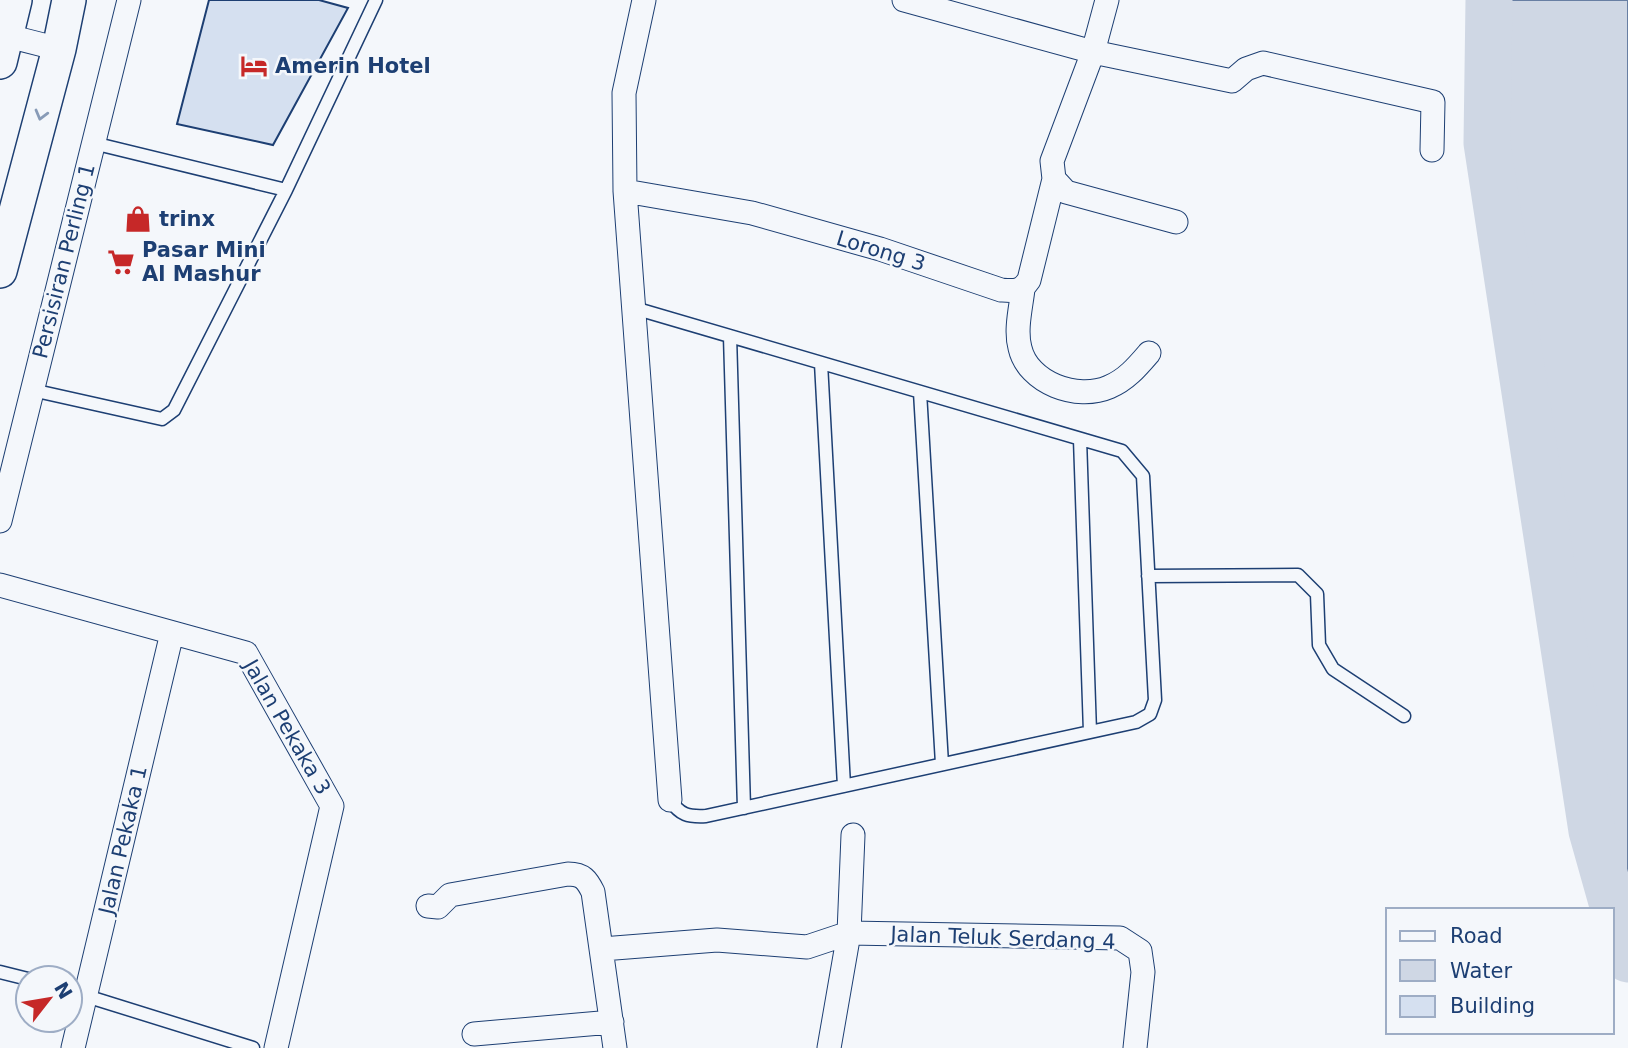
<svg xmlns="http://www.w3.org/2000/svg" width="1628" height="1048" font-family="'DejaVu Sans',sans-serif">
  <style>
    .water { fill: #cfd7e4; stroke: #687fa3; stroke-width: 2 }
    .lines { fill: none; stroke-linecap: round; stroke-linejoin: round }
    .river { stroke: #cfd7e4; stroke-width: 47 }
    .building { fill: #d5e0f0; stroke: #1d3f73; stroke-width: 2 }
    .service-casing { stroke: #1d3f73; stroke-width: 15 }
    .minor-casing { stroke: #1d3f73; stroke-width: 25 }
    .secondary-casing { stroke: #1d3f73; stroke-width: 36 }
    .service { stroke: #f4f7fb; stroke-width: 12 }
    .minor { stroke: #f4f7fb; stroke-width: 23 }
    .secondary { stroke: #f4f7fb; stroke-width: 33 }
    .oneway { stroke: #889bb7 }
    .labels { text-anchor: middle; stroke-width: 5; stroke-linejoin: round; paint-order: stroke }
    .poi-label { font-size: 21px; font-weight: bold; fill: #1d3f73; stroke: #f4f7fb; text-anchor: start }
    .street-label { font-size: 21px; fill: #1d3f73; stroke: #f4f7fb }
  </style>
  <rect width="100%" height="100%" fill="#f4f7fb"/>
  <path class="water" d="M1489,0H1628V959L1592,831L1487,143Z"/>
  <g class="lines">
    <path class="river" d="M1489,0L1487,143L1592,831L1628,959"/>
  </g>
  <path class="building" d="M209,0H319L348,8L273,145L177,124Z"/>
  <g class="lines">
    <defs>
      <path id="service" d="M93,143L286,190L376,0
        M634,308L1122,451L1143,476L1155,700L1150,714L1136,722L706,816C688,817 680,815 670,800
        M730,336L744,808
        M821,363L844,786
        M32,390L162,419L174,410L286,190
        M920,392L942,764
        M1080,439L1090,732
        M1148,576L1298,575L1317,594L1319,645L1333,669L1404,716
        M0,972L28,979
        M70,991L253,1048"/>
      <path id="minor" d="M644,0L624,93L625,191L670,800
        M904,0L1093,52L1232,81L1246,69L1263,63L1433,102L1432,150
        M1107,0L1093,52L1052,161L1054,179L1066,192L1176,222
        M0,34L59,49
        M625,191L752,213L880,249L1001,290C1015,291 1021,292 1029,280L1054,179
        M1023,289C1021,307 1015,330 1020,348C1028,383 1077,401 1109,387C1126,380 1137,367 1149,353
        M0,521L129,0
        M0,585L246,653L332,806L276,1048
        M428,906L438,907L450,895L568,874C583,874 587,880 593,892L615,1048
        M602,949L717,940L807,947L849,933L1120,938L1140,951L1143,972L1135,1048
        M474,1034L612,1022
        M73,1048L172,633
        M829,1048L849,933L853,835"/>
      <path id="secondary" d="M0,62L15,0
        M0,271L59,49L69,0"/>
    </defs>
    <use href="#service" class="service-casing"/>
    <use href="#minor" class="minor-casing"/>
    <use href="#secondary" class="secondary-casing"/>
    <use href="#service" class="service"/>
    <use href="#minor" class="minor"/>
    <use href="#secondary" class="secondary"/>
  </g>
  <defs><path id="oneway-chevron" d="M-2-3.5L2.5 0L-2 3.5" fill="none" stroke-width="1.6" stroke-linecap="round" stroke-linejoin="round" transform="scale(1.75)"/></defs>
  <use class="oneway" href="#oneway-chevron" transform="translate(41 115) rotate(105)"/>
  <defs>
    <symbol id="hotel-bare" viewBox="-9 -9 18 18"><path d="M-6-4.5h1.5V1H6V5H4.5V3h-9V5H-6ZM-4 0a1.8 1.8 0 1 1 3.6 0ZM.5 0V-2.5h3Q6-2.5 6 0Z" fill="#c62828" stroke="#f4f7fb" stroke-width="2.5" paint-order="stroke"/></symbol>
    <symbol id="shop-bare" viewBox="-9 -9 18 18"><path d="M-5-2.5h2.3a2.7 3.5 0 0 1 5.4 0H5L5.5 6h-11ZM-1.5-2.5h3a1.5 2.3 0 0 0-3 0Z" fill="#c62828" stroke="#f4f7fb" stroke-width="2.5" paint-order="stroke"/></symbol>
    <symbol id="supermarket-bare" viewBox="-9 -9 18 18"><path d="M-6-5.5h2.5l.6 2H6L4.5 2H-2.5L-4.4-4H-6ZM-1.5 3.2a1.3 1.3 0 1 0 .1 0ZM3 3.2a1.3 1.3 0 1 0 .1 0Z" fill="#c62828" stroke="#f4f7fb" stroke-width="2.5" paint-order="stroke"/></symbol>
  </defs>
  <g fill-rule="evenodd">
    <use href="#hotel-bare" x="235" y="47" width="38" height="38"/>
    <use href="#shop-bare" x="119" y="200" width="38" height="38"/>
    <use href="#supermarket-bare" x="102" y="243" width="38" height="38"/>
  </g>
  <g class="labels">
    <g class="poi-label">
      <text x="275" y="73">Amerin Hotel</text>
      <text x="159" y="226">trinx</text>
      <text x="142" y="257">Pasar Mini<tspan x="142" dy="24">Al Mashur</tspan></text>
    </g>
    <g class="street-label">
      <text transform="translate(881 251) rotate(17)" y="7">Lorong 3</text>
      <text transform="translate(64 261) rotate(-76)" y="7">Persisiran Perling 1</text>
      <text transform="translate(287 727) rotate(60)" y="7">Jalan Pekaka 3</text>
      <text transform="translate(123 840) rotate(-77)" y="7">Jalan Pekaka 1</text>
      <text transform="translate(1003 938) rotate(2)" y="7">Jalan Teluk Serdang 4</text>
    </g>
  </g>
  <rect x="1386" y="908" width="228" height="126" fill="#f4f7fb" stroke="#9eadc5" stroke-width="2"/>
  <rect x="1400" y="931" width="35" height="10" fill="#f4f7fb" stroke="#9eadc5" stroke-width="2"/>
  <text x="1450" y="943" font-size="21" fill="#1d3f73">Road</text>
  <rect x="1400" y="960" width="35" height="21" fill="#cfd7e4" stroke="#9eadc5" stroke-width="2"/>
  <text x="1450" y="978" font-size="21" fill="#1d3f73">Water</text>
  <rect x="1400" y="996" width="35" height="21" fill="#d5e0f0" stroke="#9eadc5" stroke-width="2"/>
  <text x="1450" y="1013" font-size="21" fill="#1d3f73">Building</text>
  <g transform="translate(49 999) rotate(59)"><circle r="33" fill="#f4f7fb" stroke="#9eadc5" stroke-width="2"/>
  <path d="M0-5L12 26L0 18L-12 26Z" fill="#c62828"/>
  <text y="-10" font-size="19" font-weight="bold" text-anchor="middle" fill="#1d3f73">N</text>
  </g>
</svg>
